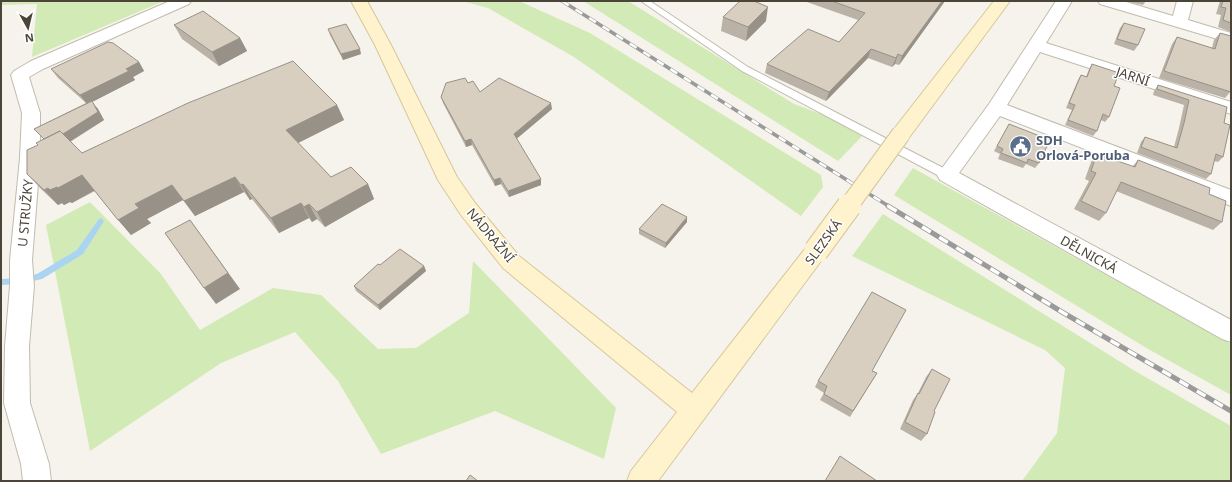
<svg xmlns="http://www.w3.org/2000/svg" width="1232" height="482" font-family="'Noto Sans',sans-serif">
  <style>
    .green { fill: #d2eab5 }
    .lines { fill: none; stroke-linecap: round; stroke-linejoin: round }
    .stream { fill: #a9d4f2; fill-rule: evenodd }
    .lane-casing { stroke: #c2bbae; stroke-width: 2 }
    .street-casing { stroke: #c2bbae; stroke-width: 2 }
    .secondary-casing { stroke: #d6c79b; stroke-width: 2 }
    .lane { fill: #fff; fill-rule: evenodd }
    .street { fill: #fff; fill-rule: evenodd }
    .secondary { fill: #fff3cd; fill-rule: evenodd }
    .rail-far1-casing { stroke: #9a9a9a; stroke-width: 3.5 }
    .rail-casing { stroke: #9a9a9a; stroke-width: 5 }
    .rail-far1 { stroke: #fff; stroke-width: 2.5; stroke-dasharray: 8; stroke-linecap: butt }
    .rail { stroke: #fff; stroke-width: 3.5; stroke-dasharray: 10; stroke-linecap: butt }
    .secondary-bridge-far1-casing { stroke: #d6c79b; stroke-width: 20; stroke-linecap: butt }
    .secondary-bridge-casing { stroke: #d6c79b; stroke-width: 26; stroke-linecap: butt }
    .secondary-bridge-far1 { stroke: #fff3cd; stroke-width: 18 }
    .secondary-bridge { stroke: #fff3cd; stroke-width: 24 }
    .wall { fill: #bab2a6 }
    .shaded-wall { fill: #979187 }
    .building { fill: #d8cfc1; stroke: #979187 }
    .labels { text-anchor: middle; stroke-width: 3; stroke-linejoin: round; paint-order: stroke }
    .street-label { font-size: 13px; fill: #4b4439; stroke: #fff }
    .service-label { font-size: 13px; font-weight: bold; fill: #4e5e75; stroke: #fff; text-anchor: start }
  </style>
  <rect width="100%" height="100%" fill="#f6f3ec"/>
  <path class="green" d="M1,1H164L32,57L37,4L1,5Z
    M462,1H519L590,33L821,175L823,187L801,216L574,57L488,8Z
    M583,1H628L794,104L867,131L838,161Z
    M913,168L1231,344V395L1148,349L894,195Z
    M90,202L161,274L200,330L273,288L321,295L378,349L416,348L469,313L473,261L616,408L604,459L495,411L381,454L338,381L295,332L221,363L90,451L46,225Z
    M883,214L1135,371L1231,426V481H1022L1057,433L1065,368L1045,350L852,256Z"/>
  <g class="lines">
    <path class="stream" d="M101,218L104,221L83,254L42,279L21,284L1,285V279L21,278L37,274L77,250L99,219Z"/>
    <defs>
      <path id="lane" d="M641,1H650L748,67L951,172L952,175L951,178H943L742,71Z"/>
      <path id="street" d="M170,1H191L189,4L43,69L29,77L40,113V158L32,260L34,286L29,346L30,403L49,464L51,481H23L21,464L4,403L5,346L10,286V260L20,158L22,113L11,75L14,71L31,61Z
        M1056,1H1072L1046,43L1231,102V114L1040,52L1007,105L1231,190V206L1000,116L959,173L1231,320V342L1222,339L940,180L937,175L989,104Z
        M1098,1H1123L1173,16L1177,1H1193L1188,20L1231,33V43L1100,4Z"/>
      <path id="secondary" d="M351,1H367L391,45L457,177L475,203L519,256L692,393L808,245L816,242L824,245L827,251L824,257L658,481H627L631,471L677,412L503,268L461,215L438,180L375,45Z
        M994,1H1010L908,139L901,141L894,139L891,134L894,129Z"/>
    </defs>
    <use href="#lane" class="lane-casing"/>
    <use href="#street" class="street-casing"/>
    <use href="#secondary" class="secondary-casing"/>
    <use href="#lane" class="lane"/>
    <use href="#street" class="street"/>
    <use href="#secondary" class="secondary"/>
    <defs>
      <path id="rail-far1" d="M562,1L890,207"/>
      <path id="rail" d="M888,206L1062,312L1231,411"/>
    </defs>
    <use href="#rail-far1" class="rail-far1-casing"/>
    <use href="#rail" class="rail-casing"/>
    <use href="#rail-far1" class="rail-far1"/>
    <use href="#rail" class="rail"/>
    <defs>
      <path id="secondary-bridge-far1" d="M848,207L901,134"/>
      <path id="secondary-bridge" d="M816,251L849,206"/>
    </defs>
    <use href="#secondary-bridge-far1" class="secondary-bridge-far1-casing"/>
    <use href="#secondary-bridge" class="secondary-bridge-casing"/>
    <use href="#secondary-bridge-far1" class="secondary-bridge-far1"/>
    <use href="#secondary-bridge" class="secondary-bridge"/>
  </g>
  <path class="wall" d="M804,1H945L899,65L895,64L892,67L868,58L826,101L765,73L767,64L839,42L858,20Z
    M1124,1H1146L1143,5Z
    M1220,1H1231V32L1218,27L1221,15L1216,14Z
    M723,17L766,21L746,41L721,31Z
    M1124,23L1138,45L1134,51L1114,44L1120,28Z
    M174,25L240,38L247,51L219,66L182,39Z
    M328,29L361,54L343,60L330,35Z
    M1220,33L1231,91L1225,98L1159,78L1172,44L1177,37L1212,48L1214,40Z
    M139,62L144,71L133,77L135,80L92,102L98,109L104,120L70,142L82,153L337,105L344,120L298,143L331,177L368,184L374,199L325,227L317,219L312,222L309,218L279,233L252,199L250,200L244,192L195,216L183,200L147,219L151,223L131,235L95,191L72,203L70,202L64,205L62,203L58,205L42,190L27,174L38,145L44,139L34,129L86,103L58,78L51,69Z
    M1092,64L1114,86L1109,117L1105,122L1101,120L1097,131L1093,136L1065,125L1072,110L1066,108L1078,80L1081,75L1086,77L1089,69Z
    M1158,85L1227,107L1224,123L1223,157L1218,162L1214,161L1211,174L1206,179L1137,153L1141,142L1145,137L1174,147L1179,128L1184,105L1153,95L1154,91Z
    M480,92L552,109L516,139L541,185L509,197L501,184L495,186L472,145L466,147L443,103L441,97Z
    M1009,124L1039,163L1035,168L1026,164L1023,168L998,159L1000,154L994,151Z
    M1097,154L1132,167L1138,160L1209,194L1222,222L1213,230L1116,191L1106,213L1099,221L1074,209L1089,181L1085,179L1091,162Z
    M687,222L665,248L639,234V229Z
    M380,265L424,266L426,271L380,310L356,291L354,286Z
    M932,369L934,411L927,434L921,441L900,429L913,400L918,393L926,377Z
    M872,371L877,373L850,417L820,400L824,393L815,387L818,381Z"/>
  <path class="shaded-wall" d="M942,1H945L899,65L902,56Z
    M768,7L766,21L746,41L748,27Z
    M240,38L247,51L219,66L212,52Z
    M360,49L361,54L343,60L341,54Z
    M871,49L868,58L826,101L829,92Z
    M898,54L895,64L892,67L896,58Z
    M139,62L144,71L133,77L135,80L92,102L98,109L104,120L55,151L48,143L87,104L80,95L126,69Z
    M551,103L552,109L514,141V134Z
    M337,105L344,120L294,145L286,130Z
    M471,139L472,145L466,147L465,141Z
    M82,175L95,190L72,203L70,202L64,205L62,203L58,205L44,190L48,188L57,187Z
    M235,177L244,192L195,216L184,201Z
    M500,178L501,184L495,186L494,180Z
    M541,179V185L509,197L508,191Z
    M243,184L252,199L250,200L241,185Z
    M368,184L374,199L325,227L317,212Z
    M172,185L183,200L147,219L151,223L131,235L118,220L135,204Z
    M301,203L309,218L279,233L271,218Z
    M309,204L317,219L312,222L304,207Z
    M687,217V222L665,248L666,243Z
    M190,220L240,289L216,304L204,288Z
    M424,266L426,271L380,310L378,305Z"/>
  <path class="building" d="M740,1H754L768,7L748,27L723,17Z
    M832,1H942L902,56L898,54L896,58L871,49L829,92L767,64L808,29L839,42L865,13Z
    M1223,1H1231V23L1223,20L1226,8L1221,7Z
    M203,11L240,38L212,52L174,25Z
    M1124,23L1145,29L1138,45L1117,39Z
    M346,24L360,49L341,54L328,29Z
    M1220,33L1231,36V92L1164,71L1177,37L1215,49Z
    M108,42L113,43L139,62L126,69L129,71L80,95L51,69Z
    M293,61L337,105L286,130L331,177L351,167L368,184L317,212L309,204L304,207L301,203L271,218L243,184L241,185L235,177L184,201L172,185L135,204L139,208L118,220L82,175L58,188L57,187L50,190L48,188L44,190L27,174V150L38,145L36,143L60,131L82,153L188,103Z
    M1092,64L1119,73L1114,86L1120,88L1109,117L1103,114L1097,131L1068,120L1075,105L1069,103L1081,75L1087,77Z
    M465,78L468,83L473,81L480,92L499,78L551,103L514,134L541,179L508,191L500,178L494,180L471,139L465,141L441,97L446,83Z
    M1158,85L1227,107L1224,123L1230,125L1223,157L1216,154L1211,174L1141,147L1145,137L1177,148L1184,123L1189,100L1157,89Z
    M92,101L98,112L63,134L60,131L44,139L34,129Z
    M1009,124L1050,140L1039,163L1028,159L1027,163L1001,153L1003,149L997,146Z
    M1097,154L1135,167L1138,160L1210,188L1209,194L1226,201L1222,222L1121,182L1106,213L1081,201L1096,173L1091,171Z
    M662,204L687,217L666,243L639,229Z
    M190,220L228,273L204,288L165,233Z
    M400,249L424,266L378,305L354,286L378,264L380,265Z
    M872,292L906,310L872,371L877,373L853,411L824,394L827,386L818,381Z
    M932,369L950,379L934,411L935,412L927,434L905,422L918,393L919,394Z
    M840,456L877,481H825Z
    M470,475L478,481H466Z"/>
  <defs>
    <symbol id="civic-disc" viewBox="-11 -11 22 22"><circle r="9.5" fill="#5c6f8a" stroke="#fff"/><path d="M-.6-6.5H3V-4.5H.6V-3L4-1V1h2V6H-6V1h2V-1L-.6-3ZM-1.2 2.5V6h2.4V2.5Z" fill="#fff"/></symbol>
  </defs>
  <g fill-rule="evenodd">
    <use href="#civic-disc" x="1008" y="134" width="25" height="25"/>
  </g>
  <g class="labels">
    <g class="street-label">
      <text transform="translate(1133 76) rotate(18)" y="5">JARNÍ</text>
      <text transform="translate(25 213) rotate(-85)" y="5">U STRUŽKY</text>
      <text transform="translate(491 235) rotate(50)" y="5">NÁDRAŽNÍ</text>
      <text transform="translate(823 242) rotate(-54)" y="5">SLEZSKÁ</text>
      <text transform="translate(1089 254) rotate(29)" y="5">DĚLNICKÁ</text>
    </g>
    <g class="service-label">
      <text x="1036" y="145">SDH<tspan x="1036" dy="15">Orlová-Poruba</tspan></text>
    </g>
  </g>
  <rect width="1232" height="482" fill="none" stroke="#4b4439" stroke-width="4"/>
  <g transform="translate(28 28) rotate(172)" stroke="#ffffff" stroke-width="3" paint-order="stroke">
  <path d="M0-3L7 15L0 10L-7 15Z" fill="#4b4439"/>
  <text y="-6" font-size="11" font-weight="bold" text-anchor="middle" fill="#4b4439">N</text>
  </g>
</svg>
